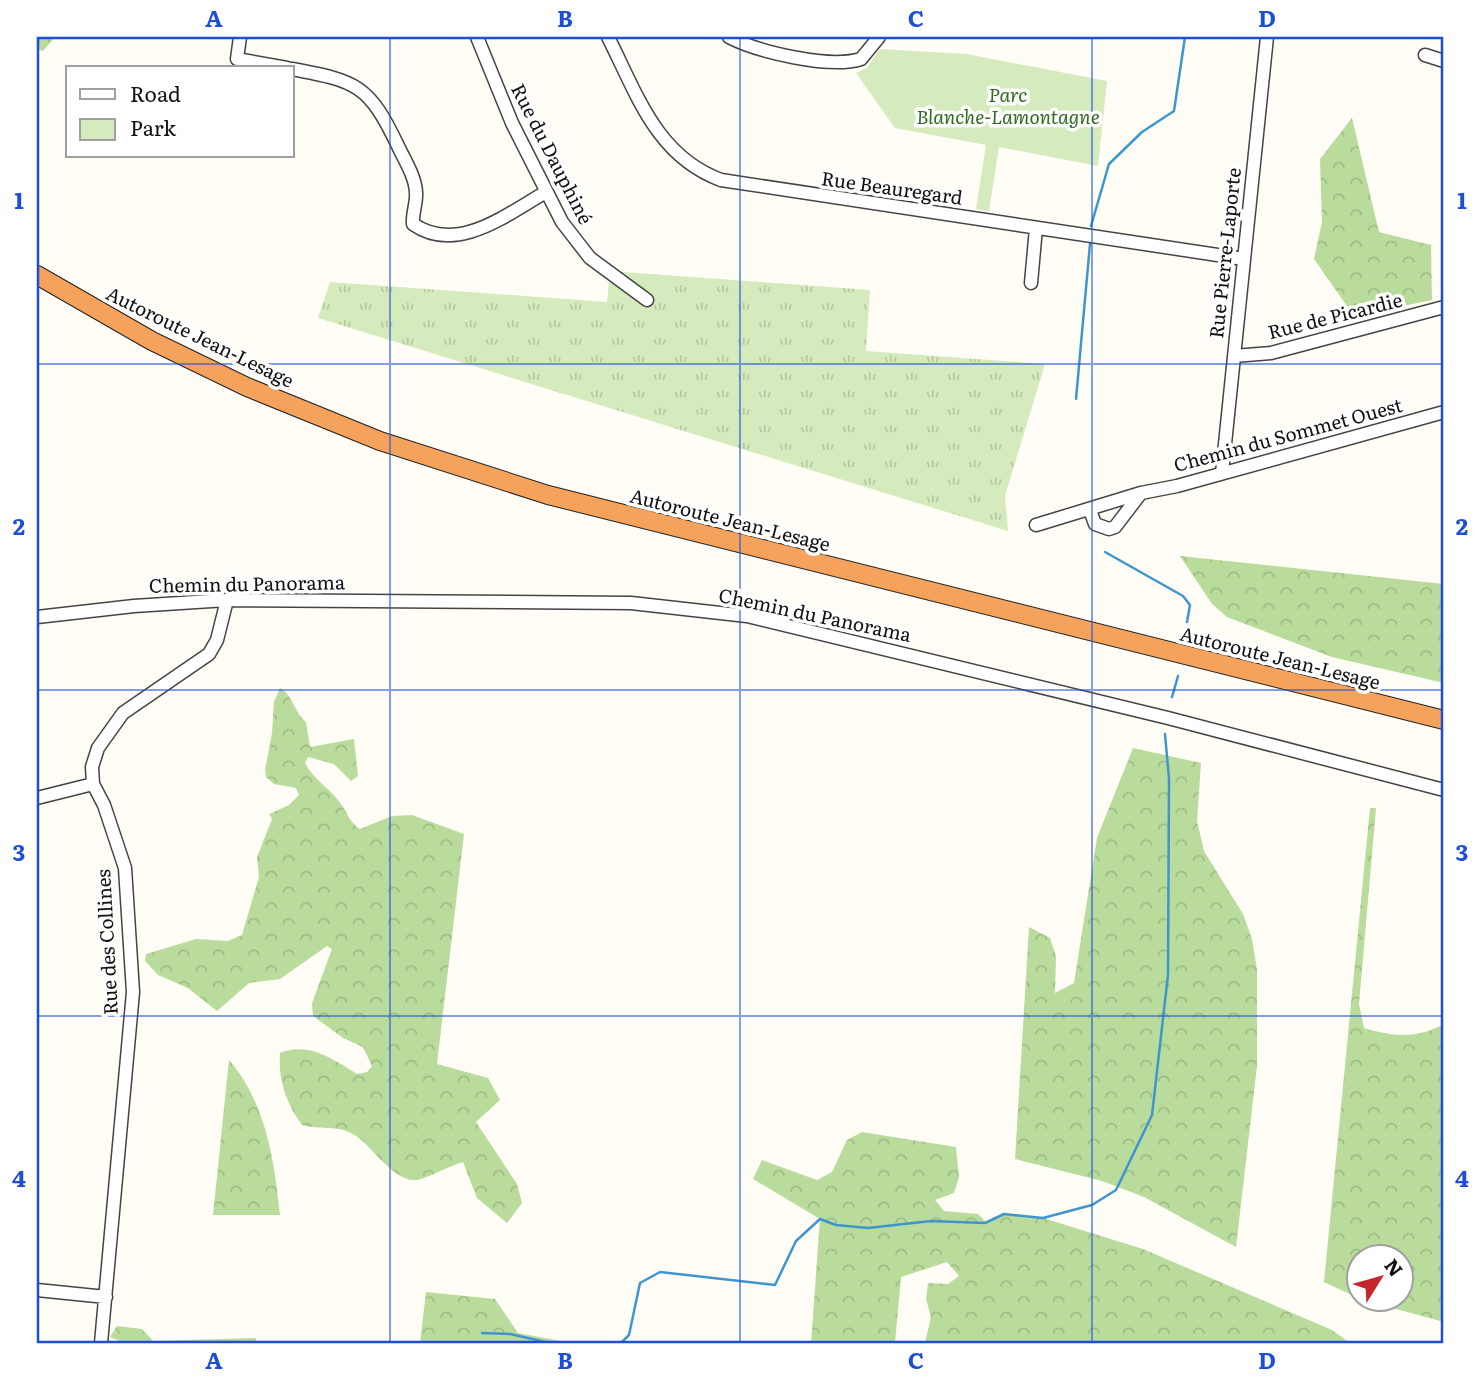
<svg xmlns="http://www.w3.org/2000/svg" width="1481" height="1380" font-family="Literata,serif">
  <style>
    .grass { fill: url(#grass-tufts) }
    .forest { fill: url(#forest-crowns) }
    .park { fill: #d5ebbd }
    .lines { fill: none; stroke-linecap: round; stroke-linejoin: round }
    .stream { stroke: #3f96cf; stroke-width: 2.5 }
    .minor-casing { stroke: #444; stroke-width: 15 }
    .highway-casing { stroke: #222; stroke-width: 20 }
    .minor { stroke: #fff; stroke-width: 12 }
    .highway { stroke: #f5a25d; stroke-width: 18 }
    .grid { fill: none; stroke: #1d4ed8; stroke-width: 2; stroke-opacity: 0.55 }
    .labels { text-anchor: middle; stroke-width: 7; stroke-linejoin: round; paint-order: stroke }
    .park-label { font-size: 19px; font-style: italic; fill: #2f6b1f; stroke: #fff }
    .street-label { font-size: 19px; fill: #111; stroke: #fff }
    .neatline { fill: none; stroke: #1d4ed8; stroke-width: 2.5 }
    .grid-label { font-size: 23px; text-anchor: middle; font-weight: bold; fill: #1d4ed8 }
  </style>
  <defs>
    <pattern id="grass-tufts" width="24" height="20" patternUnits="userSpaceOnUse" patternTransform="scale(1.75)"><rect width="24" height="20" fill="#d5ebbd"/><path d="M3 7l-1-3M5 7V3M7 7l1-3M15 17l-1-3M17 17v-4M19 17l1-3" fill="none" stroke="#b6c8a1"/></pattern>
    <pattern id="forest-crowns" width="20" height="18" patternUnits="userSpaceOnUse" patternTransform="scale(1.75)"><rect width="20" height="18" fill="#b9dc9c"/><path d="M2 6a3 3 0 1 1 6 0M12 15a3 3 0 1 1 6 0" fill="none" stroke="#9ebc85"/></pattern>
  </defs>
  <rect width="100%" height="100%" fill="#fffdf5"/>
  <path class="grass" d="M610,271L870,290L866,351L1045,364L1005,496L1008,531L318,318L330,282L607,302Z"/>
  <path class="forest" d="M37,37H55L43,51L37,49Z
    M1352,118L1379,232L1431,245L1432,300L1354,316L1314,259L1322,222L1320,159Z
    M1180,556L1444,584V683L1332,657L1227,617L1212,604Z
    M280,688C293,695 294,712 306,722L310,747L354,739L358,776L351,781L334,764L308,757L305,763C314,781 333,790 343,807C349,817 350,822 360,829L392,816L412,815L464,834L437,1064L488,1078L500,1100L476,1122L517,1184L522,1203L507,1223L477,1198L463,1162C452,1165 425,1179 417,1180C391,1182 372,1143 351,1133C336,1125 318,1130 302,1125C286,1103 278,1080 280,1053C308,1041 335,1060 357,1074L367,1072L372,1066L363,1047L343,1038L313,1016L312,1003L332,949L327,946L280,979L249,983L217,1011L188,988L158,975L145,961L146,954L196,939L228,941L242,935L259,877L257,857L272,819L269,814L289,805L299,795L296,788L274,784L266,777L265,770L272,733L274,702Z
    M1133,748L1201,763L1197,821L1204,851L1243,914L1252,939L1257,970V1066L1236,1247L1144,1197L1102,1181L1015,1159L1029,927L1050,938L1056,956L1055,993L1074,983L1097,838Z
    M1370,808H1376L1359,1004L1364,1028C1394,1037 1416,1039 1444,1024V1322L1363,1300H1400V1258H1358V1298L1324,1282Z
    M229,1060C266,1103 274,1159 280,1215H213Z
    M862,1132L956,1147L959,1177L954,1193L935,1200L944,1211L978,1214L986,1222L1004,1214L1043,1218L1143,1249L1332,1330L1350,1343H925L931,1317L926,1299L928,1283L948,1284L959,1276L947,1262L901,1277L895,1343H811L820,1219L753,1179L762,1160L817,1180L832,1172L847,1140Z
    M426,1292L495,1299L518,1333L571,1343H420Z
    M117,1326L142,1329L153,1341L256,1338V1343H124L110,1337Z"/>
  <path class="park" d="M880,49L966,54L1107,81L1098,166L999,147L989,211L976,209L986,145L895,128L856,73L867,68Z"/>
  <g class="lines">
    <path class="stream" d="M1091,226L1109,164L1142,132L1174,111L1185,37
      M1076,399L1090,244
      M1105,552L1183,596L1190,605L1187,622
      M1172,697L1178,676
      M482,1333L510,1334L550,1343
      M621,1343L629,1335L640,1283L660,1272L775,1285L796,1241L820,1219L836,1225L868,1228L931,1221L985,1223L1004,1214L1043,1218L1092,1205L1116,1190L1152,1115L1168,975L1169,779L1165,734"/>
    <defs>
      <path id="minor" d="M240,37L237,59L287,68
        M477,37L512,123L562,222L590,258L647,300
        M608,37C637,94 656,156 721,180L1244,259
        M729,37C758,52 830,69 861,59L879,37
        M1425,55L1444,61
        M292,69C357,81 369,85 398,146C405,161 415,176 416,192C417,203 412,213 413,224C457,255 507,214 546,192
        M1031,283L1036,228
        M1234,356L1271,353L1444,307
        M1222,473L1267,37
        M1090,510L1095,524L1109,529L1115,527L1141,493
        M1036,525L1141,493L1177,486L1444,412
        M37,617L134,606L227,600L631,603L747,616L1168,718L1444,790
        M37,798L93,784
        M37,1290L106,1297
        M101,1343L133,992L125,868L104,805L93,784L92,767L98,748L123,713L209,654L217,640L227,600"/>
      <path id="highway" d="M37,275L152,341L247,387L380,441L548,495L1444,720"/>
    </defs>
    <use href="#minor" class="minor-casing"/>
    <use href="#highway" class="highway-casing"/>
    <use href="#minor" class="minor"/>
    <use href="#highway" class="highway"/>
  </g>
  <path class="grid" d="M390,37V1343M740,37V1343M1092,37V1343M37,364H1444M37,690H1444M37,1016H1444"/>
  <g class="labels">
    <g class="park-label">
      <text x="1008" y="102">Parc<tspan x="1008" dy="22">Blanche-Lamontagne</tspan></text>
    </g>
    <g class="street-label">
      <text transform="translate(552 154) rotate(63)" y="7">Rue du Dauphiné</text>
      <text transform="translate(892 188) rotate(8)" y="7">Rue Beauregard</text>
      <text transform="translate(1225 253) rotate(-84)" y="7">Rue Pierre-Laporte</text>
      <text transform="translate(1335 316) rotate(-14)" y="7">Rue de Picardie</text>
      <text transform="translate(200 337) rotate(26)" y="7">Autoroute Jean-Lesage</text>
      <text transform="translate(1288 435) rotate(-15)" y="7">Chemin du Sommet Ouest</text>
      <text transform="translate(730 520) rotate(14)" y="7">Autoroute Jean-Lesage</text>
      <text transform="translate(247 584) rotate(-1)" y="7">Chemin du Panorama</text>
      <text transform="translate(815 615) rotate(12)" y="7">Chemin du Panorama</text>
      <text transform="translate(1280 658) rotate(14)" y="7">Autoroute Jean-Lesage</text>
      <text transform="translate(107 942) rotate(-93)" y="7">Rue des Collines</text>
    </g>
  </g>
  <rect width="1481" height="1380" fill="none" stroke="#ffffff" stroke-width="77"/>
  <rect x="66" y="66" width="228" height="91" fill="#ffffff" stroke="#a0a0a0" stroke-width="2"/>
  <rect x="80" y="89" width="35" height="10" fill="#ffffff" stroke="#a0a0a0" stroke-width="2"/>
  <text x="130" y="102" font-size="21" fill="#111111">Road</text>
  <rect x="80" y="119" width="35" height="21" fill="#d5ebbd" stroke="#a0a0a0" stroke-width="2"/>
  <text x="130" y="136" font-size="21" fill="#111111">Park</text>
  <g transform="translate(1380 1278) rotate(53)"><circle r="33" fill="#ffffff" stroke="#a0a0a0" stroke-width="2"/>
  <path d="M0-5L12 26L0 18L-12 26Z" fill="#c4262e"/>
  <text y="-10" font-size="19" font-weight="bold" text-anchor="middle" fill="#111111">N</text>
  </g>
  <rect x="38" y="38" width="1404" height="1304" class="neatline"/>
  <g class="grid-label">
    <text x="214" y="27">A</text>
    <text x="565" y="27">B</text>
    <text x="916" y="27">C</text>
    <text x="1267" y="27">D</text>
    <text x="19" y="209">1</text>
    <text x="1462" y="209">1</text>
    <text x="19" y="535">2</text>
    <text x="1462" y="535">2</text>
    <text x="19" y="861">3</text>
    <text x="1462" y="861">3</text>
    <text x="19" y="1187">4</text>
    <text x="1462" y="1187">4</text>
    <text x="214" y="1369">A</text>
    <text x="565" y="1369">B</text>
    <text x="916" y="1369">C</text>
    <text x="1267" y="1369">D</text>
  </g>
</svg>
